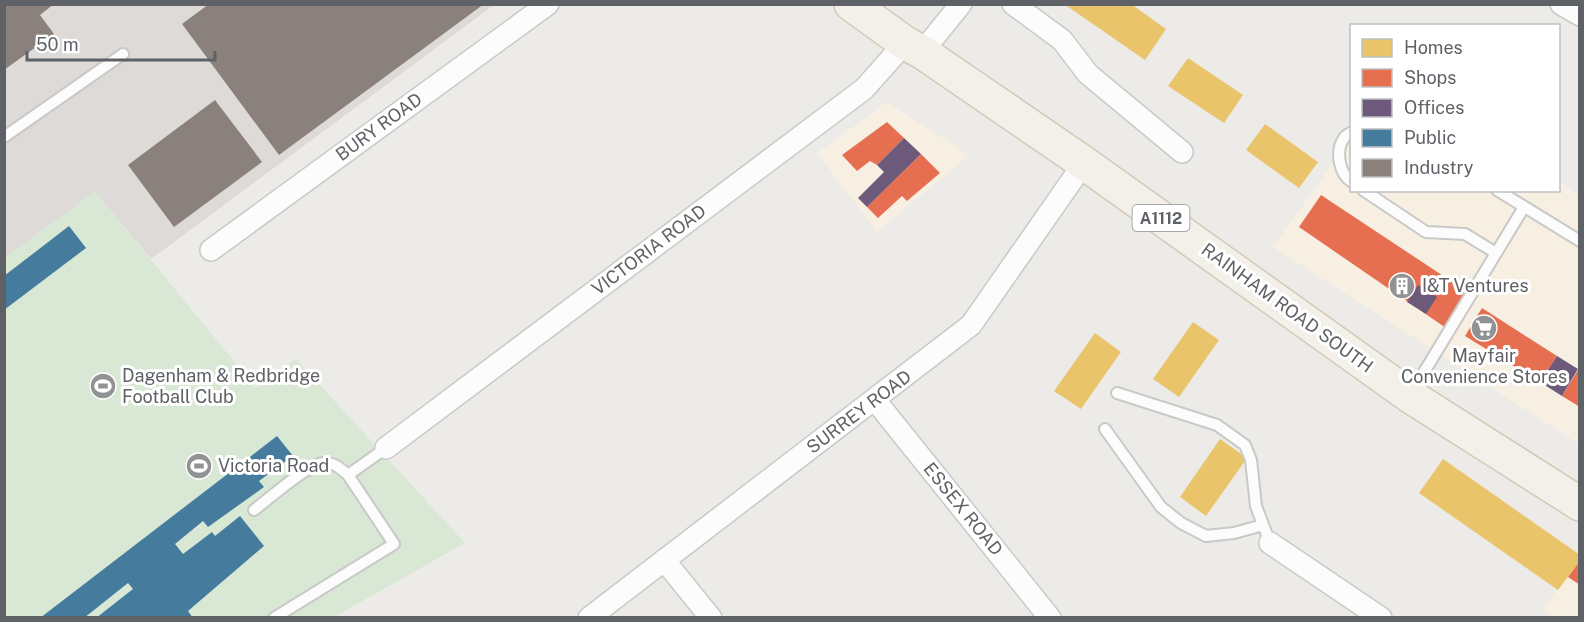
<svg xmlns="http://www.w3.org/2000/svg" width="1584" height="622" font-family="'Public Sans',sans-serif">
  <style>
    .commercial { fill: #f6efe2 }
    .industrial { fill: #dddad8 }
    .green { fill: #d8e8d4 }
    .homes { fill: #e9c46a }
    .shops { fill: #e76f51 }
    .offices { fill: #6d597a }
    .public { fill: #457b9d }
    .industry { fill: #8a817c }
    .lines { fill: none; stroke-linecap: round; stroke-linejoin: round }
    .service-casing { stroke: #c9c9c8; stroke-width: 14 }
    .minor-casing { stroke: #c9c9c8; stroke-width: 24 }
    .primary-casing { stroke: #d4c9b6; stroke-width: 36 }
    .service { stroke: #fcfcfc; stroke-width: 10 }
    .minor { stroke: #fcfcfc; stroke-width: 21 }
    .primary { stroke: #f3f0e9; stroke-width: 33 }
    .labels { text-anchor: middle; stroke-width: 6; stroke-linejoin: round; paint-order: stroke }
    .shield { fill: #fff; stroke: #8e9194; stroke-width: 1.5 }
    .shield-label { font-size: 16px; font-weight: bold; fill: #5e6266 }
    .street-label { font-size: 18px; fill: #5e6266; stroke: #fff }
    .poi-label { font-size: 18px; fill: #5e6266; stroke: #fff; text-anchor: start }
  </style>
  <rect width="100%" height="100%" fill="#edebe8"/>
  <path class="commercial" d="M887,102L969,155L877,232L817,153Z
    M1351,138L1352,190H1558L1559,181L1579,195V444L1273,247Z
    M1579,561V617H1554L1543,609Z"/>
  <path class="industrial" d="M5,5H494L151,259L95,192L5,258Z"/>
  <path class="green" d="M95,192L256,388L296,359L465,543L334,617H5L4,258Z"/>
  <path class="homes" d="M1064,4H1131L1166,29L1145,60Z
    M1188,58L1243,95L1224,123L1168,86Z
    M1265,124L1318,162L1299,188L1246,150Z
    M1193,322L1219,340L1179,397L1153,379Z
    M1095,333L1121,352L1081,409L1054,391Z
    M1220,439L1247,458L1206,516L1180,497Z
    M1443,459L1580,555V561L1558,590L1419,493Z"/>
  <path class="shops" d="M887,122L904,138L877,165L870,161L857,171L842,155Z
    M921,154L940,173L907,201L902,196L878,218L867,207Z
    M1321,195L1469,293L1446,328L1299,227Z
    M1482,308L1557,356L1540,382L1465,336Z
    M1580,367V407L1562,396Z
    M1580,561V585L1568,577Z"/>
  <path class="offices" d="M904,138L921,154L867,207L858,198L884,172L877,165Z
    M1418,285L1437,297L1426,314L1407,302Z
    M1557,356L1578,369L1562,396L1540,382Z"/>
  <path class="public" d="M69,226L86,248L4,310V276Z
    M277,436L293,456L259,481L264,487L208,527L203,521L175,544L183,554L212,532L215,536L240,516L264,546L188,611L193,618H96L133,589L128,583L84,618H40Z"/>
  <path class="industry" d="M4,4H54L40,15L54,34L4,70Z
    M209,4H484L279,155L182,24Z
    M215,100L262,162L174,227L128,165Z"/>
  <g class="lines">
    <defs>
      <path id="service" d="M1352,132C1349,134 1345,135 1344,138C1335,151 1339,174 1352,182
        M4,137L123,54
        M1363,190L1426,232L1465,234L1496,253
        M1497,190L1580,241
        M1412,392L1524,207
        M1117,393L1217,425L1245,445L1251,460L1256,506L1270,543
        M1105,429L1161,507L1181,523L1206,536L1234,533L1263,525
        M254,510C269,499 307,464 324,463C334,462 340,468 348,475
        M274,618L394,544L348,475L386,448"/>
      <path id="minor" d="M1013,4L1062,40L1088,74L1182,152
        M1561,4L1580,15
        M922,52L961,4
        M211,250L548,4
        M875,400L1050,618
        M386,448L864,89L905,43
        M1270,543L1381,618
        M664,560L711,618
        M589,618L971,325L1084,163"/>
      <path id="primary" d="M851,4L905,43L922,52L1084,163L1410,396L1580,504"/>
    </defs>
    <use href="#service" class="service-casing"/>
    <use href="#minor" class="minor-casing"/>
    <use href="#primary" class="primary-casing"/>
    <use href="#service" class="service"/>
    <use href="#minor" class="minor"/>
    <use href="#primary" class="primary"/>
  </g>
  <defs>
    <symbol id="building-disc" viewBox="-11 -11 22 22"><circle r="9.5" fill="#909294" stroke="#fff"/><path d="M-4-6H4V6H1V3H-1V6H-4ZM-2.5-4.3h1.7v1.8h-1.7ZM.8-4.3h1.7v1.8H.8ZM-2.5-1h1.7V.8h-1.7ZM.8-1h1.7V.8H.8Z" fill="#fff"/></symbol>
    <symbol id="supermarket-disc" viewBox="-11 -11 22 22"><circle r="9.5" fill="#909294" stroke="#fff"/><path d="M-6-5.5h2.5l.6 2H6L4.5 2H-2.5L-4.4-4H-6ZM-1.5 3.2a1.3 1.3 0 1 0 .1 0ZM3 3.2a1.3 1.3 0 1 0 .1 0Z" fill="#fff"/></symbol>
    <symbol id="stadium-disc" viewBox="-11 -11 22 22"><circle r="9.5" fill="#909294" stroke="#fff"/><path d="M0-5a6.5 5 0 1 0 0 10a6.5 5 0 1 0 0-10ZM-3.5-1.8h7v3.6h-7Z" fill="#fff"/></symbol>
  </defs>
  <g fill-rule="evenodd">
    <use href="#building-disc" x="1387" y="271" width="30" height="30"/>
    <use href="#supermarket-disc" x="1469" y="313" width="30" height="30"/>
    <use href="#stadium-disc" x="88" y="371" width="30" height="30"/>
    <use href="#stadium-disc" x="184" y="451" width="30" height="30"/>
  </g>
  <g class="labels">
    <rect class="shield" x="1132.5" y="205" width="57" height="26" rx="4.5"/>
    <g class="shield-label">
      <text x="1161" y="224">A1112</text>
    </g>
    <g class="street-label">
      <text transform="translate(379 127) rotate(-36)" y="6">BURY ROAD</text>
      <text transform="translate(649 250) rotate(-37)" y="6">VICTORIA ROAD</text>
      <text transform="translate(1287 308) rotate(36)" y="6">RAINHAM ROAD SOUTH</text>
      <text transform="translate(859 412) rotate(-37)" y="6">SURREY ROAD</text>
      <text transform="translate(963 509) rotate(51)" y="6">ESSEX ROAD</text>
    </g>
    <g class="poi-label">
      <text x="1422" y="292">I&amp;T Ventures</text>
      <text x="1484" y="362" text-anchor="middle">Mayfair<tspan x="1484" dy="21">Convenience Stores</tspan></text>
      <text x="122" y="382">Dagenham &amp; Redbridge<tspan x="122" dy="21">Football Club</tspan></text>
      <text x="218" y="472">Victoria Road</text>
    </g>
  </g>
  <rect width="1584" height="622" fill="none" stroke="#5e6266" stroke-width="12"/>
  <rect x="1350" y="24" width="210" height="168" fill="#ffffff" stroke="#bfc0c2" stroke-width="1.5"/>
  <rect x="1362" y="39" width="30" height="18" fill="#e9c46a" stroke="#bfc0c2" stroke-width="1.5"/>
  <text x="1404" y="54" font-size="18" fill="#5e6266">Homes</text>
  <rect x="1362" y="69" width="30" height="18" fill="#e76f51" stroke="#bfc0c2" stroke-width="1.5"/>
  <text x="1404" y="84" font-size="18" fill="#5e6266">Shops</text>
  <rect x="1362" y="99" width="30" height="18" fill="#6d597a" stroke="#bfc0c2" stroke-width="1.5"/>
  <text x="1404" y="114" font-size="18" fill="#5e6266">Offices</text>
  <rect x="1362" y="129" width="30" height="18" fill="#457b9d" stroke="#bfc0c2" stroke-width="1.5"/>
  <text x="1404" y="144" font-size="18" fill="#5e6266">Public</text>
  <rect x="1362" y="159" width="30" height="18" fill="#8a817c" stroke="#bfc0c2" stroke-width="1.5"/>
  <text x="1404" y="174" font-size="18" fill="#5e6266">Industry</text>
  <path d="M27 51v9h188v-9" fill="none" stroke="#5e6266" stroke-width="3"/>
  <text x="36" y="51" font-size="18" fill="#5e6266" stroke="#ffffff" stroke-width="4.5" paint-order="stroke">50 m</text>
</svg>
